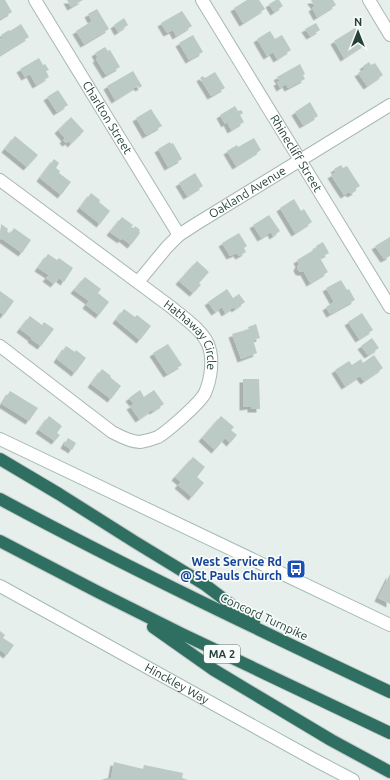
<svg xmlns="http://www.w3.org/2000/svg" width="390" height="780" font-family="Ubuntu,sans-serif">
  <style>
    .building { fill: #bbcac4; filter: url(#shadow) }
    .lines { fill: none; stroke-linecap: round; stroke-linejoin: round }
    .minor-casing { stroke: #a8b8b2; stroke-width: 14 }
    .secondary-casing { stroke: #a4bbb3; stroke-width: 14 }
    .motorway-casing { stroke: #c2cac8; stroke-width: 14 }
    .minor { stroke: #fff; stroke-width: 12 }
    .secondary { stroke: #fff; stroke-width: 12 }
    .motorway { stroke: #2f6f62; stroke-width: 12 }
    .labels { text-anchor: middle; stroke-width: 3.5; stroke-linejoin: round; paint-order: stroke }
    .shield { fill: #f7fbf9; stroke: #637a73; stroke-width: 1 }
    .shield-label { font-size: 11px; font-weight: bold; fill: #24423a }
    .street-label { font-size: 12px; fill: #24423a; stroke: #f7fbf9 }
    .transit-label { font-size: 12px; font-weight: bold; fill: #164399; stroke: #f7fbf9; text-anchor: end }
  </style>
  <defs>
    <filter id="shadow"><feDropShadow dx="-3.5" dy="3.5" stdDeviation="0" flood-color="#0004"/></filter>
  </defs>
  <rect width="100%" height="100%" fill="#e6efeb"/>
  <path class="building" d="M0,0H5L12,12L0,19Z
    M67,0H83L71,7Z
    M247,0H259L265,9L243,23L234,8Z
    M276,0H279L283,6L274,12L269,4Z
    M312,0H333L336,5L317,17L312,8L315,6L311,1Z
    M97,9L109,29L84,44L76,31L92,21L88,14Z
    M182,11L192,26L176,36L173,30L167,33L161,23Z
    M124,18L128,25L118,32L114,25Z
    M316,23L320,30L310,36L305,29Z
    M21,24L29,37L0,55V39L3,38L1,35L9,30L10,31Z
    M355,28L365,44L344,58L334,41Z
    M270,31L275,39L282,35L291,50L277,59L273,52L267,56L257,39Z
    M193,35L203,52L189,60L179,43Z
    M105,47L108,51L110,50L120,67L106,75L96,59L98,58L95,53Z
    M39,58L43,65L45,64L49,70L46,71L49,77L36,85L30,74L25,77L20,69Z
    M369,62L371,65L375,63L383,75L367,86L358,73L365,69L363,66Z
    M300,64L305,74L303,75L305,79L288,88L286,84L280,88L277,82L280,81L277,77Z
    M133,71L142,86L139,88L137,86L115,100L107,86Z
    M215,72L225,88L211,96L200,78L203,76L205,78Z
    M58,90L68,105L57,112L47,97Z
    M310,102L318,116L303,125L295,112Z
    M235,106L238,111L241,110L243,113L240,115L244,122L231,130L227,122L225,124L220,115Z
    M151,109L162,126L146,135L136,118Z
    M71,117L84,131L71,144L69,141L66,143L63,140L65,138L58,130Z
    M15,136L38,155L27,167L5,149Z
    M254,138L261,150L236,166L227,151L237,145L238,147Z
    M170,142L171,144L173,143L182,159L168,167L158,149Z
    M54,159L59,163L56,168L60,171L59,173L71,182L61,195L40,178Z
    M341,165L343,168L347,166L360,186L355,189L356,191L351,194L349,192L344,195L331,175L336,172L334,169Z
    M195,173L203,186L187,196L179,183Z
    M91,193L100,200L99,202L110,211L100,224L80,208Z
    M294,199L301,211L304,209L312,222L295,233L280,208Z
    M269,215L280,231L273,236L271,232L261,238L253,225Z
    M122,217L133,225L131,227L134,228L135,226L140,230L139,231L140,233L131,245L122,238L121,240L110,232Z
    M1,224L8,229L7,231L10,234L14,228L31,240L22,253L1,238L0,240Z
    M239,233L247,246L244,248L246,252L239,256L237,253L230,256L222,243Z
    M390,237V256L384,259L375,246Z
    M323,242L329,253L320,258L328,272L310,283L304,272H300L298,270L297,267L299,264L297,260L317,248L316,246Z
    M48,254L57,260L59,258L73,268L64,282L59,278L54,284L46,278L49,275L38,268Z
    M197,261L209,272L199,283L201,285L193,293L179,281Z
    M85,277L101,289L98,293L109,302L99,315L86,305L89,301L74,290Z
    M341,280L347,290L349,289L355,300L330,314L326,307L334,302L326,288Z
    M227,289L233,298L239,294L245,302L235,309L234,307L225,313L222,307L215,312L208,302Z
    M0,291L14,301L4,315L0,312Z
    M124,309L135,317L137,315L151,326L140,340L116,320Z
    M362,313L373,330L359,339L348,322Z
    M30,316L42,325L44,322L54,329L41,346L31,339L32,338L20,329Z
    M256,324L260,338L253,340L257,353L241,359L232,334L249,329L248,327Z
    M372,338L379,348L368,355L361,346Z
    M168,344L182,365L167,374L153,353Z
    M66,346L75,352L76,350L86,358L75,373L57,359Z
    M374,355L383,368L364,381L360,376L345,386L335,370L349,361L352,365L361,359L363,363Z
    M102,369L111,376L110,377L121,386L111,399L91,384Z
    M243,379H259L260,409H251V406L243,407Z
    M140,390L144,397L154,390L164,404L153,411L152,410L139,419L130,406L134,404L129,398Z
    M10,391L38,408L29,421L2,404Z
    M49,416L62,426L57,433L60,435L55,441L39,430Z
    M221,416L234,427L231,430L237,435L230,443L225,438L215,450L202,438Z
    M68,438L76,443L72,450L64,445Z
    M193,457L205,467L197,477L204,483L192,497L178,485L181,482L175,477Z
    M390,574V604L378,598Z
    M0,631L5,635L3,638L14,645L7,655L0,650Z
    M114,762L143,769L144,765L183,773L182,778L188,780H101L107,778H111Z"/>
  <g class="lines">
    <defs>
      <g id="minor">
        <path id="s1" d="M35,0L179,235"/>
        <path id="s2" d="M202,0L390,307"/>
        <path d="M369,0L390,35"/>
        <path id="s3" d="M0,180L171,307C184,318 201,329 208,344C214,359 211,379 205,393C200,403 168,431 158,437C153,439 146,441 140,442C130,442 120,436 112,432L0,346"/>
        <path id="s4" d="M138,282L167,247L179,235L196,224L390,105"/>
      </g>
      <g id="secondary">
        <path d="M0,439L390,625"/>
        <path id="s5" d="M0,586L313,759L353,780"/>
      </g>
      <path id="motorway" d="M0,459L59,494L135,542L204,584L254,622
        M0,499C128,568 259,630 390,692
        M0,541L98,592L182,634L390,733
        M153,627L214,670L331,740L390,772"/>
    </defs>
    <use href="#minor" class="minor-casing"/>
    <use href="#secondary" class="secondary-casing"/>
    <use href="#motorway" class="motorway-casing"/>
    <use href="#minor" class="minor"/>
    <use href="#secondary" class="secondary"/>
    <use href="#motorway" class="motorway"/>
  </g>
  <defs>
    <symbol id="bus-square" viewBox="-11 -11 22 22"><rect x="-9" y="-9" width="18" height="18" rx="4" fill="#1a4fb4" stroke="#f7fbf9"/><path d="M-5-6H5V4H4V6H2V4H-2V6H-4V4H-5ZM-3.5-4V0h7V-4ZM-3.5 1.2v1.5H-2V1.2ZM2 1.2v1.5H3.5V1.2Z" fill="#fff"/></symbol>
  </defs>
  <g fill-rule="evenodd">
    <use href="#bus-square" x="285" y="558" width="22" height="22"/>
  </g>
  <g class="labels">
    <rect class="shield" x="204" y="645" width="36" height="18" rx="3"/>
    <g class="shield-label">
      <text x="222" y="658">MA 2</text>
    </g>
    <g class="street-label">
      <text dy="4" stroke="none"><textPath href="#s1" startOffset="138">Charlton Street</textPath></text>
      <text dy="4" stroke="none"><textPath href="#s2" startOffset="180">Rhinecliff Street</textPath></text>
      <text dy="4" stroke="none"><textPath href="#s4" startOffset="143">Oakland Avenue</textPath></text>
      <text dy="4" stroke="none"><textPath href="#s3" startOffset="249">Hathaway Circle</textPath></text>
      <text transform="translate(264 617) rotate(25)" y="4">Concord Turnpike</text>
      <text dy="4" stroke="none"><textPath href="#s5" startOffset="202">Hinckley Way</textPath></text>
    </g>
    <g class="transit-label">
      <text x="282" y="566">West Service Rd<tspan x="282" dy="14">@ St Pauls Church</tspan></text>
    </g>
  </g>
  <g transform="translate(358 32)" stroke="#f7fbf9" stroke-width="3" paint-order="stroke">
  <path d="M0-3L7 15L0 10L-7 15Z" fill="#24423a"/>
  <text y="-6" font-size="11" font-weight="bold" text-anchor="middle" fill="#24423a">N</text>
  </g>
</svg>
